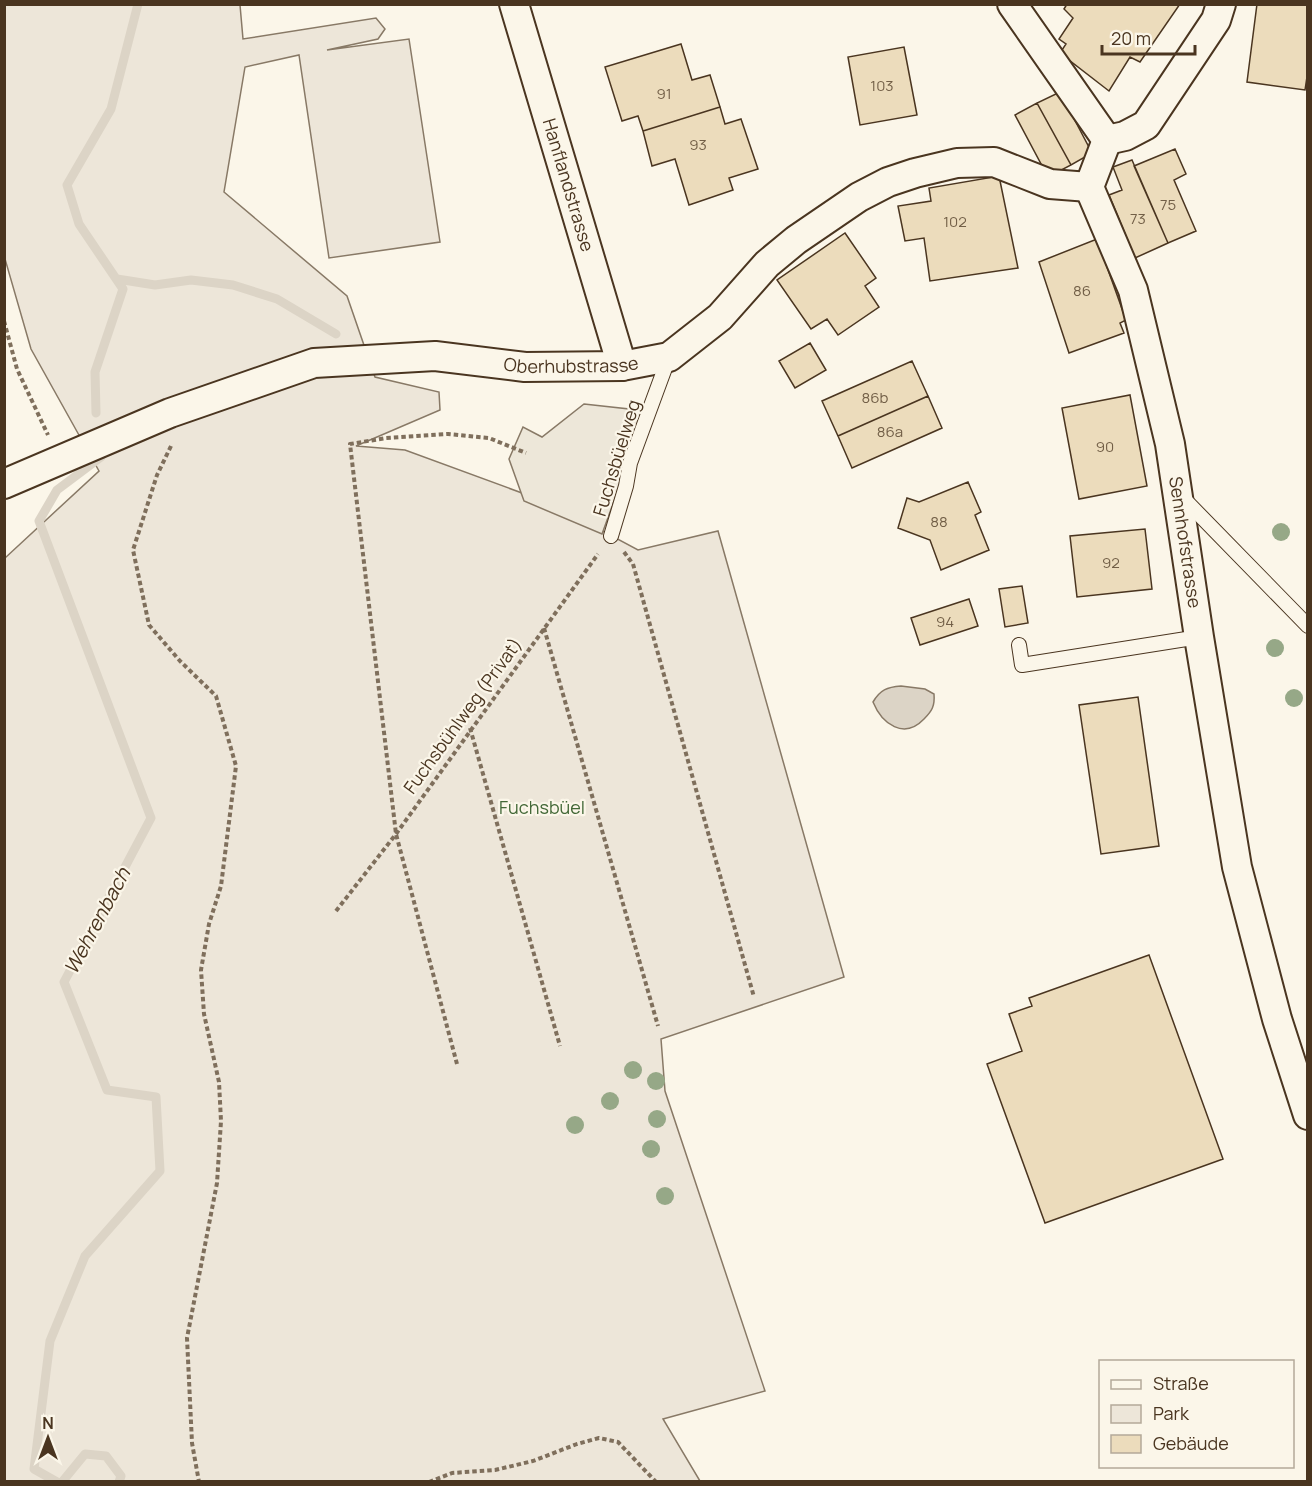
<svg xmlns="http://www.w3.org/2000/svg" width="1312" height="1486" font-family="Manrope,sans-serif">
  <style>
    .green { fill: #ede6d9; stroke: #887966; stroke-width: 1.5 }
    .parking { fill: #ede7d9; stroke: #887966; stroke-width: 1.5 }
    .water { fill: #dcd4c6; stroke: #887966; stroke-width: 1.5 }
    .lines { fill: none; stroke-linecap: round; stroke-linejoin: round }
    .stream { stroke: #dcd4c6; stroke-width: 9 }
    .building { fill: #ecdcbc; stroke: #4a3520; stroke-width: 1.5 }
    .service-casing { stroke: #4a3520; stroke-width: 16 }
    .minor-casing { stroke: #4a3520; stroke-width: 32 }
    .path { stroke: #7f6f5c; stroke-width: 4; stroke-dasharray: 4.5 3; stroke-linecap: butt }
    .service { stroke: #fbf6e9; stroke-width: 14 }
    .minor { stroke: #fbf6e9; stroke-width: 28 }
    .tree { fill: #96a887 }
    .labels { text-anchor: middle; stroke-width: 4.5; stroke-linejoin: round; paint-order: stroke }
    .number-label { font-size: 15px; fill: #725f47 }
    .street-label { font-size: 18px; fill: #4a3520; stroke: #fbf6e9 }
    .park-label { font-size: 18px; fill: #436837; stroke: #fbf6e9 }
    .water-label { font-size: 20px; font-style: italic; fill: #4a3520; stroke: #fbf6e9 }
  </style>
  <rect width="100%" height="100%" fill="#fbf6e9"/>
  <path class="green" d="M5,5H240L243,39L376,18L385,29L378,39L327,50L409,39L440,242L329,258L299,55L245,67L224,192L347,296L375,377L439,392L440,410L356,446L405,450L552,504L638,550L718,531L844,977L661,1039L665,1091L765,1391L663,1419L700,1481L5,1482V558L99,471L31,349L5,259Z"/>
  <path class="parking" d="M584,404L647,411L602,534L524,501L509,459L523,427L542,437Z"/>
  <path class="water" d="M901,686L925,689L934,694C935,706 932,711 924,719C904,740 882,724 873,702C880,690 887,687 901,686Z"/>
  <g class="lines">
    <path class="stream" d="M117,279L155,285L191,280L233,285L277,299L336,334
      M96,413L95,372L123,289L79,224L67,185L111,109L138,4
      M57,1482L34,1469L50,1341L85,1256L160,1171L156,1097L107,1090L64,982L151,818L39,521L57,490L101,457
      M62,1482L85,1454L106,1456L121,1476L119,1482"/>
  </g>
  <path class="building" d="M1067,4H1180L1140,62L1130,57L1109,91L1060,53L1066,44L1059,39L1073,18L1064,9Z
    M1257,4H1308V70L1305,90L1247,82Z
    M681,44L692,80L710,75L720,107L643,131L638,116L622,121L605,67Z
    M904,47L917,115L860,125L848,57Z
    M1060,92L1092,153L1071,165L1037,103Z
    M1037,103L1071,165L1048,177L1015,115Z
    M720,107L725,124L741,119L758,169L729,178L733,190L689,205L675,159L652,166L643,131Z
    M1175,149L1186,174L1174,180L1196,231L1168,243L1134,166Z
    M1132,160L1168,243L1135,258L1109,195L1122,190L1113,167Z
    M999,176L1018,268L930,281L924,238L905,241L898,206L931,201L929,188Z
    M845,233L876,278L865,286L879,307L838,335L827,319L811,329L777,280Z
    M1097,239L1126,320L1120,323L1124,333L1069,353L1039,262Z
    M810,343L826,370L795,388L779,361Z
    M912,361L928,396L838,436L822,401Z
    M1130,395L1147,486L1079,499L1062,408Z
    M928,396L942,428L852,468L838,436Z
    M968,482L981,512L975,515L989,550L941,570L930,540L898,528L907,498L919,502Z
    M1145,529L1152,589L1077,597L1070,536Z
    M1022,586L1028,623L1005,627L999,589Z
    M969,599L978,626L920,645L911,618Z
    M1138,697L1159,846L1101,854L1079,705Z
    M1149,955L1223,1159L1045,1223L987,1064L1022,1051L1009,1014L1032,1006L1029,998Z"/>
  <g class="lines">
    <defs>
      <path id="service" d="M1183,498L1308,626
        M611,536L626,486L630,463L669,357
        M1019,645L1022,665L1199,637"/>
      <g id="minor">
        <path id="s1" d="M514,4L622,366"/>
        <path id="s2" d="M1012,4L1107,140L1089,187L1133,290L1170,444L1199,637L1237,867L1277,1019L1308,1115"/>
        <path d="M1107,140L1125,136L1146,125L1216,20L1221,4"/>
        <path id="s3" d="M4,484L170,413L314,363L435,356L525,367L622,366L669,357L720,317L767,264L796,240L859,197L888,182L915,173L957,163L994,162L1050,184L1089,187"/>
      </g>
    </defs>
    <use href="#service" class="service-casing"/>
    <use href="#minor" class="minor-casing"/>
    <path class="path" d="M4,321L17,369L48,435
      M171,446L157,475L133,550L149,625L180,661L216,696L236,766L221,886L209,924L201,970L204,1014L219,1082L221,1121L217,1183L187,1338L192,1443L199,1482
      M624,552L633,564L754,997
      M544,628L658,1026
      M470,728L560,1046
      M336,911L396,834L598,554
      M457,1064L396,834L350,444L386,438L448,434L489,438L526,453
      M429,1482L452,1473L495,1470L533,1461L577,1444L599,1438L618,1442L656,1482"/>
    <use href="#service" class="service"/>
    <use href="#minor" class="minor"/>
  </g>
  <g class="tree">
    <circle cx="1281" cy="532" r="9"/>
    <circle cx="1275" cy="648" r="9"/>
    <circle cx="1294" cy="698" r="9"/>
    <circle cx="633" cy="1070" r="9"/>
    <circle cx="656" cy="1081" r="9"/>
    <circle cx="610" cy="1101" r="9"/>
    <circle cx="657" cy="1119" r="9"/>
    <circle cx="575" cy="1125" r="9"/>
    <circle cx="651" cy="1149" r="9"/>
    <circle cx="665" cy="1196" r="9"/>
  </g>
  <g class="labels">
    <g class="number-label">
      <text x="882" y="91">103</text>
      <text x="664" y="99">91</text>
      <text x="698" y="150">93</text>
      <text x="1168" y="210">75</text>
      <text x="1138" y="224">73</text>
      <text x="955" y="227">102</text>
      <text x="1082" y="296">86</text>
      <text x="875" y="403">86b</text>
      <text x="890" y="437">86a</text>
      <text x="1105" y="452">90</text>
      <text x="939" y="527">88</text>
      <text x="1111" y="568">92</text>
      <text x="945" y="627">94</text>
    </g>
    <g class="street-label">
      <text dy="6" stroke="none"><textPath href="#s1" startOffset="189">Hanflandstrasse</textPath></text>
      <text dy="6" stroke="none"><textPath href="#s3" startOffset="591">Oberhubstrasse</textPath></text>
      <text transform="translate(617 458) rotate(-73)" y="6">Fuchsbüelweg</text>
      <text dy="6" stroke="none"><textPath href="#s2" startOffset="586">Sennhofstrasse</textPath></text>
      <text transform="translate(463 716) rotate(-54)" y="6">Fuchsbühlweg (Privat)</text>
    </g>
    <g class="park-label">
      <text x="542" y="814">Fuchsbüel</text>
    </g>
    <g class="water-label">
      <text transform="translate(97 921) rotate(-62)" y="7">Wehrenbach</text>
    </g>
  </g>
  <rect width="1312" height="1486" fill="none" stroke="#4a3520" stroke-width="12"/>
  <rect x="1099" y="1360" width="195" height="108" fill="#fbf6e9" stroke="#b4a999" stroke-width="1.5"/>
  <rect x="1111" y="1380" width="30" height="9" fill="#fbf6e9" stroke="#b4a999" stroke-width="1.5"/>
  <text x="1153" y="1390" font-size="18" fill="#4a3520">Straße</text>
  <rect x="1111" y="1405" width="30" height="18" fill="#ede6d9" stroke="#b4a999" stroke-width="1.5"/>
  <text x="1153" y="1420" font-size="18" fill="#4a3520">Park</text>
  <rect x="1111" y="1435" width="30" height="18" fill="#ecdcbc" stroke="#b4a999" stroke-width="1.5"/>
  <text x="1153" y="1450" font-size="18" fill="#4a3520">Gebäude</text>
  <g transform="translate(48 1438)" stroke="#fbf6e9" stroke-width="4.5" paint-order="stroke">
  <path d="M0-4.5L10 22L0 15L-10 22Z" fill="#4a3520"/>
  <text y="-9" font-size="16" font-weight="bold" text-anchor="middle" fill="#4a3520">N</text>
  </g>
  <path d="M1102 45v9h93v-9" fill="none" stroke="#4a3520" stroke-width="3"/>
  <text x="1111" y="45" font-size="18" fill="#4a3520" stroke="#fbf6e9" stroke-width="4.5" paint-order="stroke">20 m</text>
</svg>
